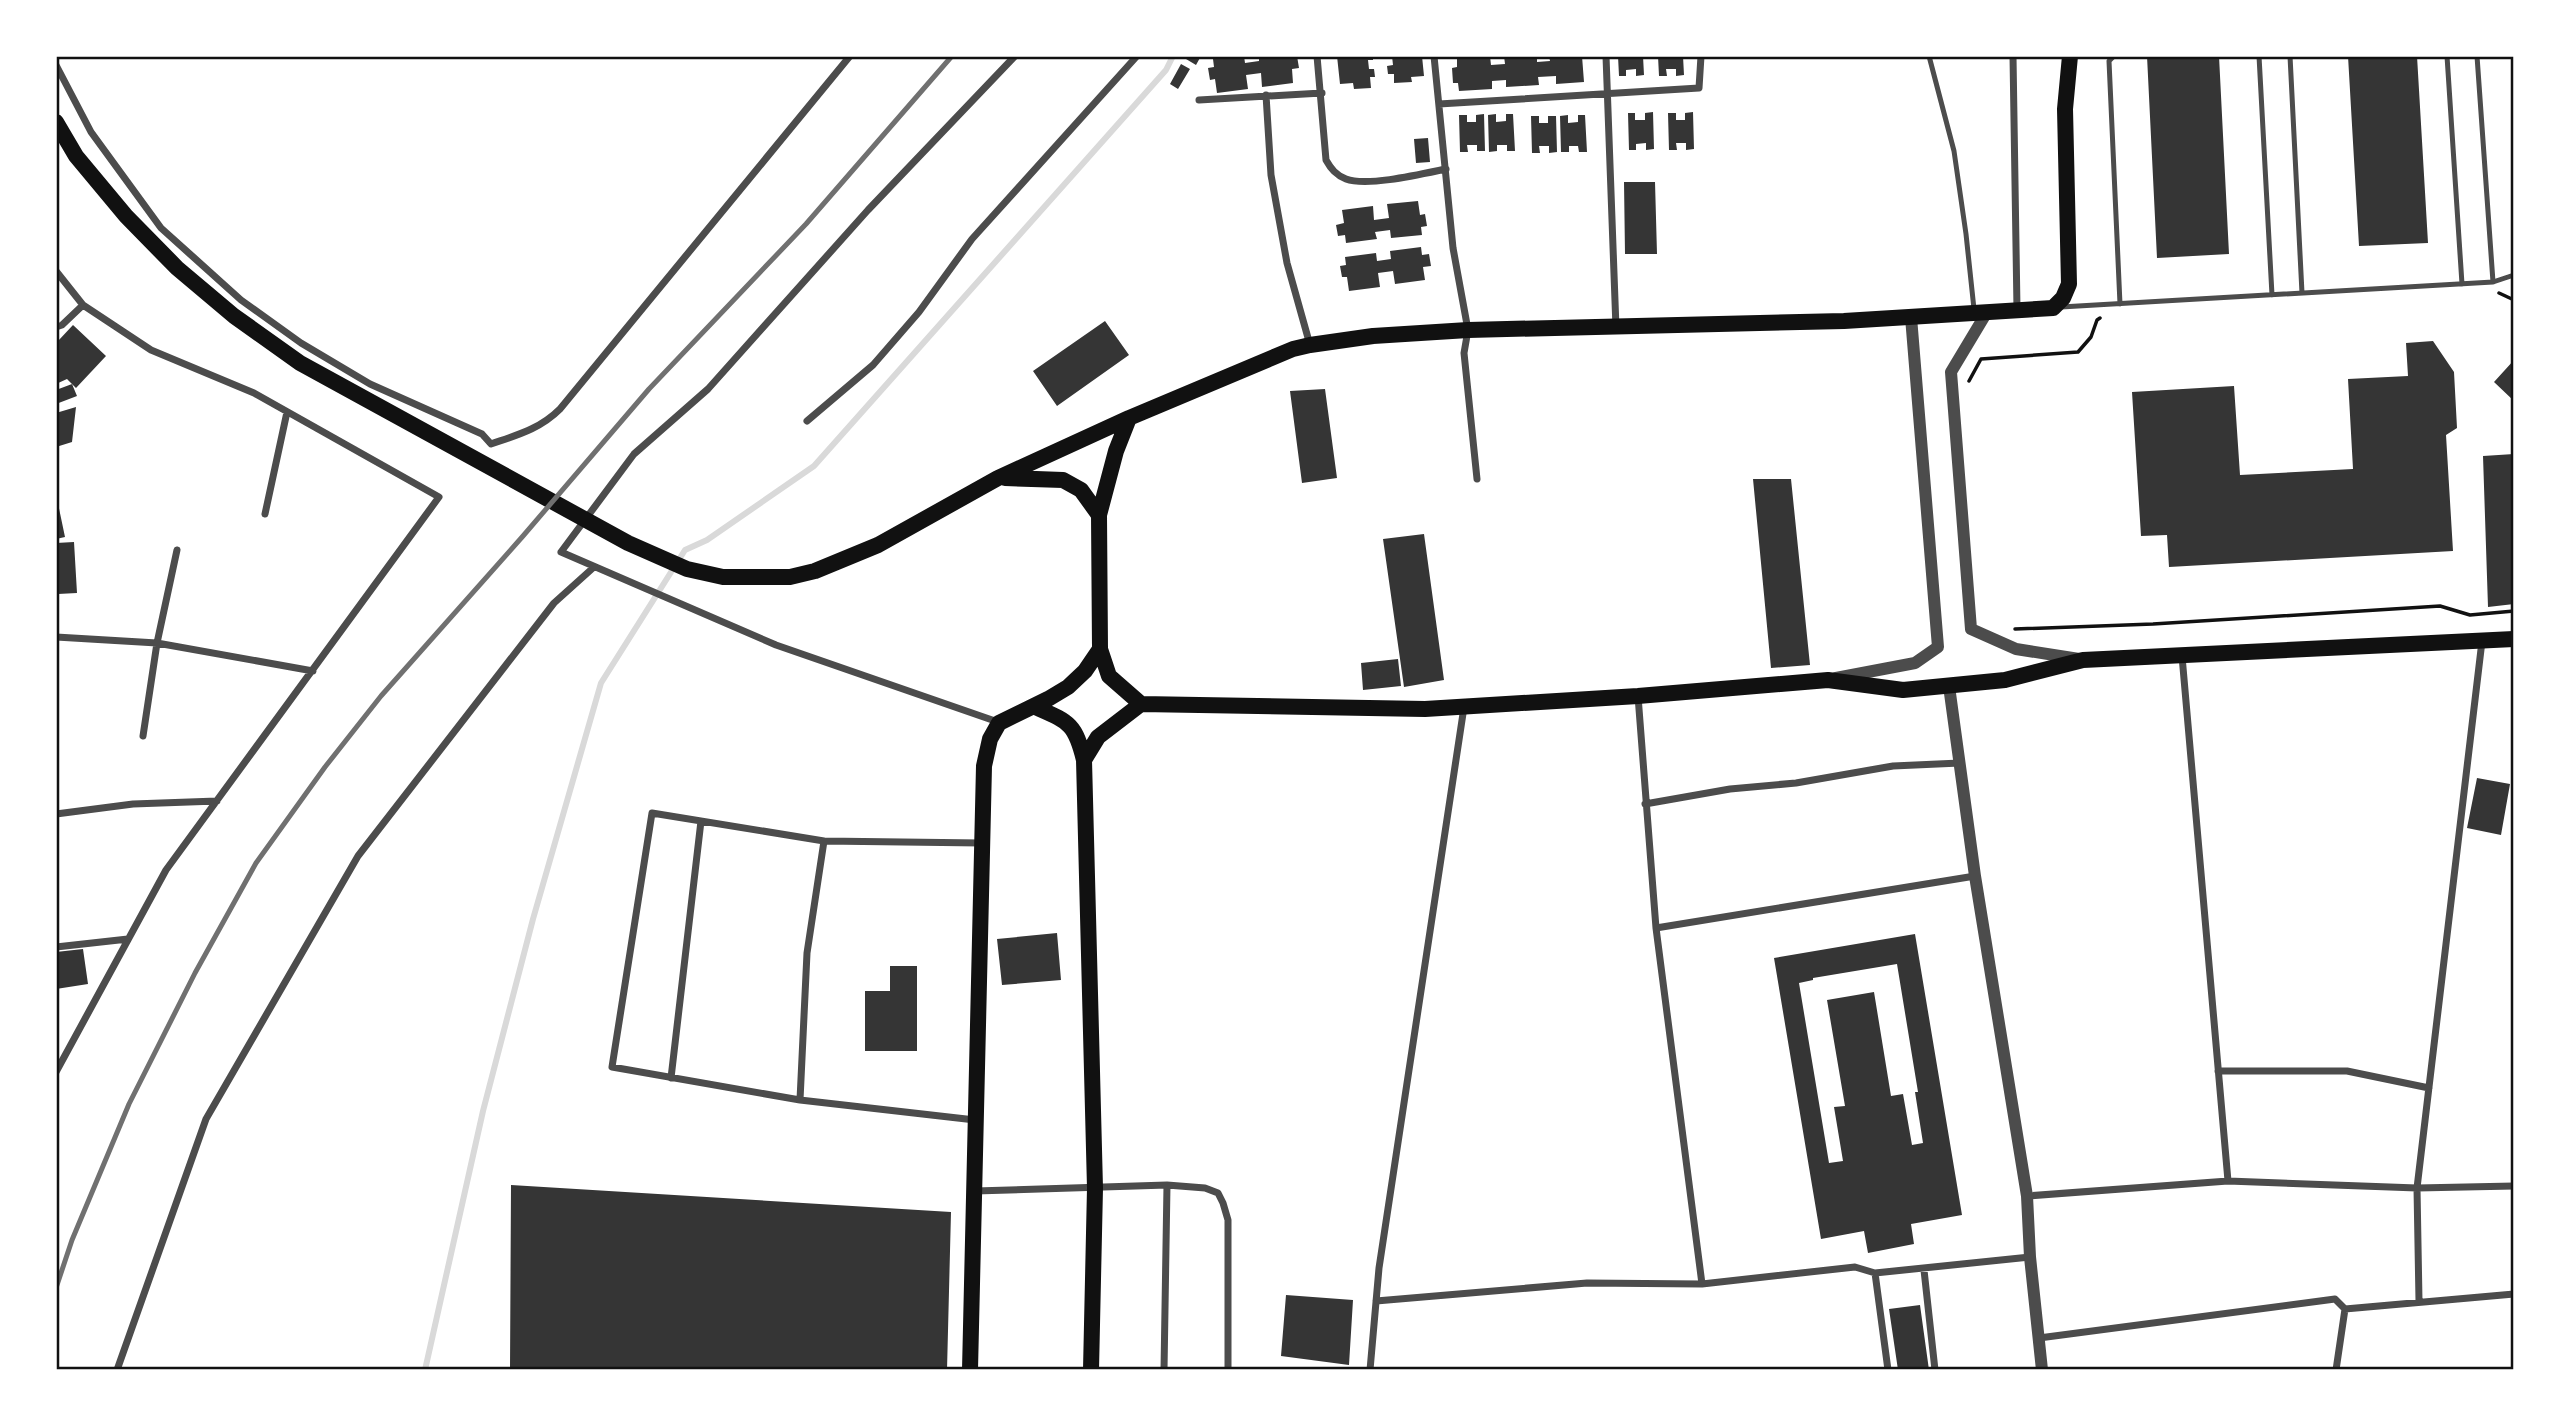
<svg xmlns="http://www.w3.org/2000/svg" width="2570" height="1426" font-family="Cabin,sans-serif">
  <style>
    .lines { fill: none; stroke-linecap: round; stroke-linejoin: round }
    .stream { stroke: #d9d9d9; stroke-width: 6 }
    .building { fill: #353535; fill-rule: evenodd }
    .path { stroke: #111; stroke-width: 3.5 }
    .service { stroke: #4c4c4c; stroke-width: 5 }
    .minor { stroke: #4c4c4c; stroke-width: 7 }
    .tertiary { stroke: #4c4c4c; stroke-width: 12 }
    .primary { stroke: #111; stroke-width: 16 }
    .rail { stroke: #707070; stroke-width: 5 }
    .neatline { fill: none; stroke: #111; stroke-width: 2.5 }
  </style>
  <rect width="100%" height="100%" fill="#fff"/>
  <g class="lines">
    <path class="stream" d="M425,1370L483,1111L533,919L601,683L685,550L707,540L814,466L1166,70L1173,56"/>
  </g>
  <path class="building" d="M1187,56H1201L1196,65L1186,59Z
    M1244,56L1245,63L1259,61V56H1297L1299,68L1292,69L1293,83L1262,87L1261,73L1246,75L1248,89L1217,93L1215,79L1210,80L1208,68L1214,67L1213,59Z
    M1337,56H1373V60H1368L1369,69H1374L1375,77H1370L1371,88L1354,89L1353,83L1340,84Z
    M1392,56H1422L1424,76L1411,77L1412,82L1394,83V74H1388L1387,66L1393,65Z
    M1457,56H1490L1491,65L1505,64L1504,56H1537V62L1550,61L1549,56H1582L1584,82L1556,84V76L1538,77L1539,85L1506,87V80L1492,81V89L1459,91L1458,83H1453L1452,68L1457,67Z
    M1618,56H1643L1644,75L1636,76V69L1626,70V76H1619Z
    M1658,56H1683L1684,75L1676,76V69H1666L1667,76H1659Z
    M2147,56H2219L2229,254L2157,258Z
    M2348,56H2417L2428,243L2359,246Z
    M1181,64L1190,69L1178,89L1170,84Z
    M1653,112L1654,149L1646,150V143L1636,144V150H1629L1628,113H1635V120H1645V113Z
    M1693,112L1694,149L1686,150V143H1676L1677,150H1669L1668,113H1676V120H1685V113Z
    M1484,114L1485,151H1477V145H1467L1468,152H1460L1459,115H1467V122H1476V115Z
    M1496,114V122L1506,121V114H1513L1515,151H1507V145H1497V151L1489,152L1488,115Z
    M1568,115V123L1578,122V115H1585L1587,152H1579L1578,146H1569V152H1561L1560,116Z
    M1531,116H1539V123H1548V116H1556L1557,152L1549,153V146H1539L1540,153H1532Z
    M1428,138L1430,162L1416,163L1414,139Z
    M1624,182H1655L1657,254H1625Z
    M1418,201L1420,215L1425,214L1427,226L1421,227L1422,235L1391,238L1390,230L1375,232L1377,239L1346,243L1345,235L1338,236L1336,225L1344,223L1342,210L1373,206L1374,220L1389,218L1387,204Z
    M1421,247L1422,255L1429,254L1431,266L1423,267L1425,280L1395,284L1393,271L1378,273L1380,287L1349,291L1347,277H1342L1340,266L1346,265L1345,257L1376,253L1377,261L1391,259L1390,251Z
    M1105,321L1129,355L1057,406L1033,371Z
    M73,325L106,356L76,388L67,379L56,384V336L58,341Z
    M2433,341L2454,372L2457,428L2446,435L2453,551L2169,567L2167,535L2141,536L2132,392L2234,386L2240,475L2353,469L2348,379L2408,376L2406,343Z
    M2514,360V401L2494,382Z
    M72,384L77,396L56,404V390Z
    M1325,389L1337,478L1302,483L1290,391Z
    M76,407L72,442L56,447V413Z
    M2514,454V604L2488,607L2483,456Z
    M1753,479H1791L1810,665L1771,668Z
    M56,494L65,537L56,539Z
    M1424,534L1444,680L1404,687L1383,539Z
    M74,542L77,593L58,594L56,543Z
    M1398,659L1401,686L1363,690L1361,663Z
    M2477,778L2510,784L2501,835L2467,828Z
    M1057,933L1061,980L1002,985L997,939Z
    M1915,934L1962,1215L1911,1224L1914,1244L1868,1253L1864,1231L1821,1239L1774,958ZM1897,964L1918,1092H1915L1923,1143L1912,1145L1903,1094L1891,1096L1874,992L1827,1000L1845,1106L1834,1107L1843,1161L1829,1163L1799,983L1813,980V978Z
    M83,949L88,984L56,989V952Z
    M890,966H917V1051H865V991H890Z
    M511,1185L951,1212L947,1370H510Z
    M1286,1295L1353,1300L1349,1365L1281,1356Z
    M1920,1305L1929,1370H1898L1889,1309Z"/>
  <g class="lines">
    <path class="path" d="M2499,293L2514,300
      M1969,381L1981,359L2078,352L2091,337L2097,320L2100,318
      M2015,629L2153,624L2440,606L2470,615L2514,611"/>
    <path class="service" d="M1929,56L1954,151L1966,234L1974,309
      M2114,56L2109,61L2120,304
      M2259,56L2272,295
      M2290,56L2302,293
      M2447,56L2462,284
      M2477,56L2493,282
      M2061,307L2493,282L2514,275"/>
    <path class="minor" d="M1317,56L1326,160C1331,169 1336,175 1346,179C1367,187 1422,174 1446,169
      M1434,56L1453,248L1468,330L1464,353L1477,479
      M1606,56L1616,328
      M2013,56L2017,309
      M56,65L91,132L161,228L241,300L301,343L370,384L482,434L491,444C517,435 540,429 560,409L850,56
      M1266,95L1271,175L1287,263L1310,345
      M1199,100L1322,93
      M1439,104L1699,88L1701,56
      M56,271L83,305L151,350L254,393L439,497L166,870L56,1072
      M56,327L62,325L83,305
      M807,421L873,365L919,312L972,239L1137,56
      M265,514L287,412
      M56,637L157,643L313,671
      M2182,656L2228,1181
      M1638,696L1656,928L1702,1284L1855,1267L1875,1273L2030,1257
      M998,722L776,645L561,552L634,454L708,389L868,210L1015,56
      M143,736L157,643L177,550
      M1645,804L1730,789L1796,783L1893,766L1960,763
      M56,814L133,804L217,801
      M1656,928L1975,876
      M56,947L128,939
      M2218,1071H2347L2429,1088
      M671,1078L701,821
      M800,1100L612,1067L652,813L824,841
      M975,1120L800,1100L807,953L824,841L981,843
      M975,1191L1167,1185L1205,1188L1218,1193L1223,1203L1228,1220V1370
      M2027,1196L2228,1181L2417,1188L2514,1186
      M1924,1270L1935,1370
      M1875,1273L1888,1370
      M1376,1301L1587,1283L1702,1284
      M2419,1301L2417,1188L2482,641
      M2039,1338L2335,1299L2345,1309
      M117,1370L206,1119L358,856L554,603L594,567
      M1164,1370L1167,1185
      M1370,1370L1379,1268L1464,707
      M2336,1370L2345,1309L2514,1294"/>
    <path class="tertiary" d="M1987,312L1951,372L1971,629L2016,649L2079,659
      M1836,678L1915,663L1938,647L1911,317
      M1949,686L1975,876L2027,1196L2030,1257L2042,1370"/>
    <path class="primary" d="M56,122L76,156L126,216L177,268L234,316L300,363L628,543L687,569L723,577H790L815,571L878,545L998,478L1129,418L1293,349L1310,345L1373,336L1468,330L1844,321L2053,308L2063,298L2069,284L2065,109L2070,56
      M1005,478L1063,480L1081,490L1099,515
      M1100,649L1109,676L1141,704L1425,709L1638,696L1828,680L1903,690L2005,680L2083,660L2514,639
      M1035,707C1069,722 1075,723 1084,760
      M970,1370L984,766L990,739L999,723L1048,699L1068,687L1085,671L1100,649L1099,515L1116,451L1129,418
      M1091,1370L1095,1188L1084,760L1098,737L1141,704"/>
    <path class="rail" d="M56,1288L72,1240L129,1104L195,973L256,863L325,767L381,696L523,536L649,389L806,224L952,56"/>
  </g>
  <rect width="2570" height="1426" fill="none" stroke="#ffffff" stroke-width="116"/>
  <rect x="58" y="58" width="2454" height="1310" class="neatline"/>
</svg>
